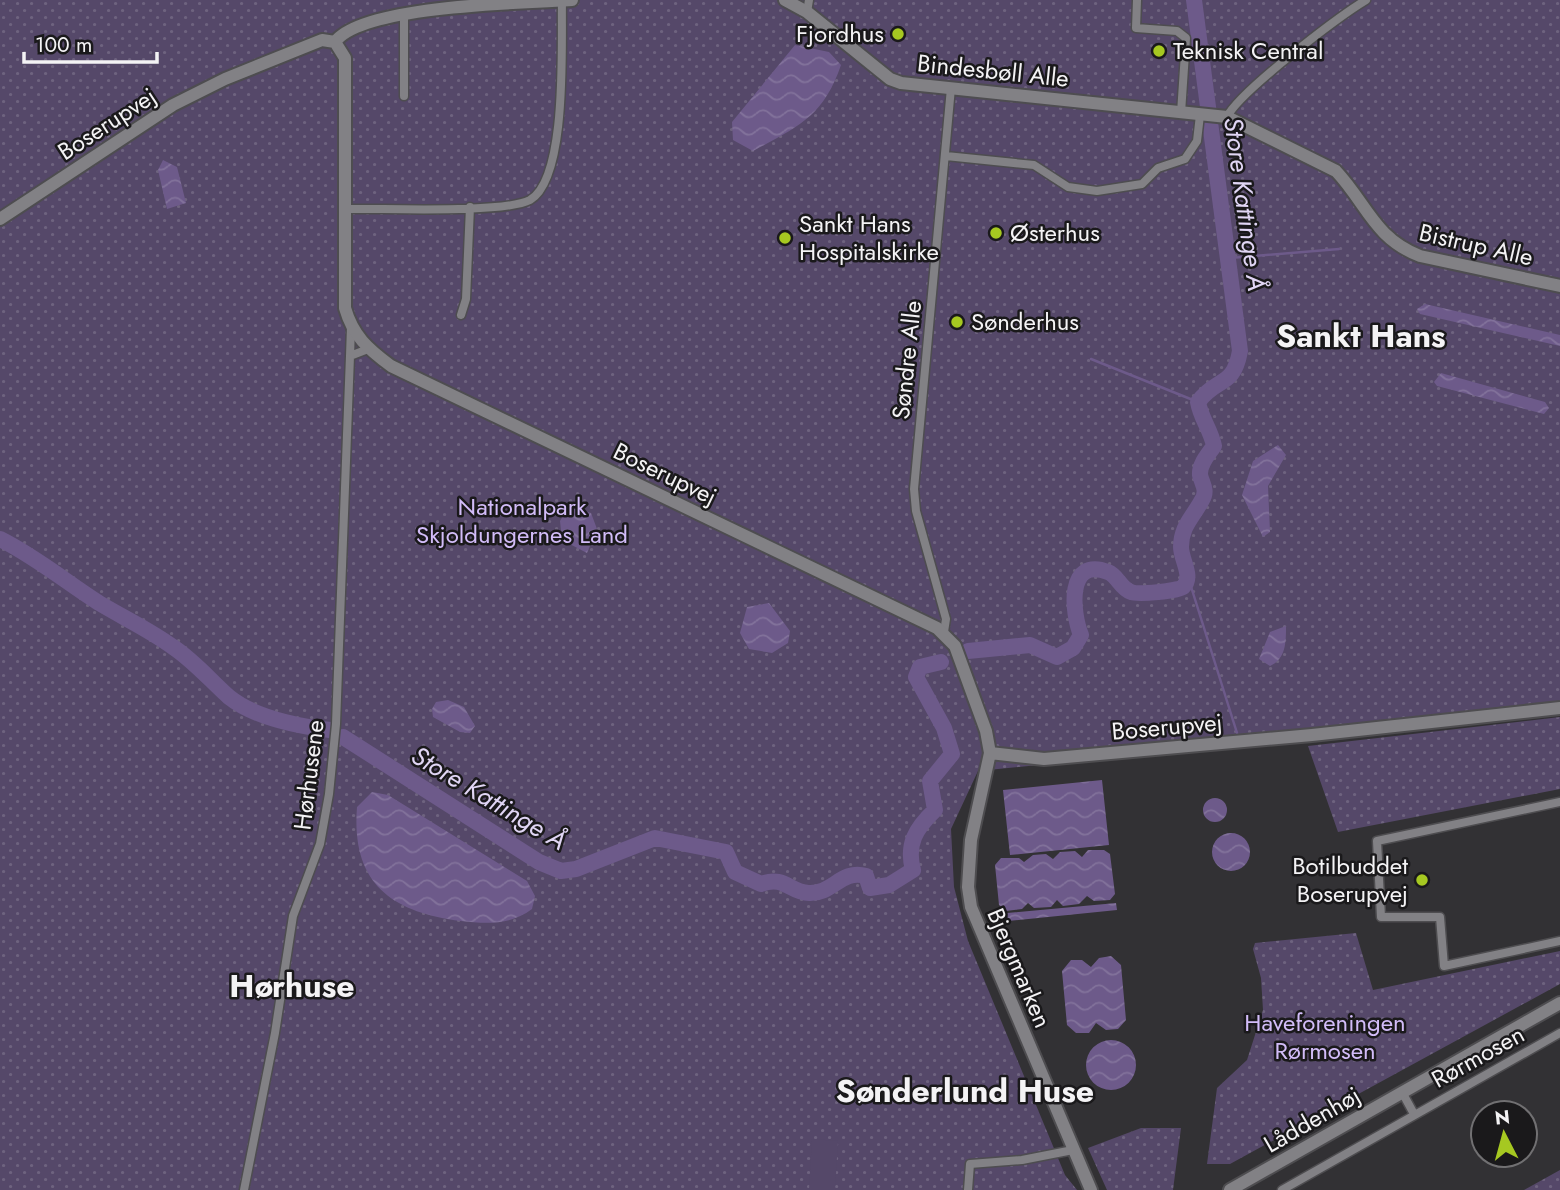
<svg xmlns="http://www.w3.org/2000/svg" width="1560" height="1190" font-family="Jost,sans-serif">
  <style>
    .park { fill: url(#park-dots) }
    .pitch { fill: #554869 }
    .water { fill: url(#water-waves) }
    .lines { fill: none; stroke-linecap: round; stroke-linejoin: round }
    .stream { stroke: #6d5a8a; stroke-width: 2.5 }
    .river { stroke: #6d5a8a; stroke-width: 16 }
    .street-casing { stroke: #4e4d50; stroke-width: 11 }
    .secondary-casing { stroke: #4e4d50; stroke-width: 16 }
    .street { stroke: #828185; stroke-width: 8 }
    .secondary { stroke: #828185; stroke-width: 12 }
    .poi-dot { fill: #a6c821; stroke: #1a191b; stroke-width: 2.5 }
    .labels { text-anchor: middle; stroke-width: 5; stroke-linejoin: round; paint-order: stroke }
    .poi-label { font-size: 24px; fill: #f4f3f5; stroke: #1a191b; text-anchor: start }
    .street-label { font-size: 24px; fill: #f4f3f5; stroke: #1a191b }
    .park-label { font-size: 24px; fill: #d2bcf8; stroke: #1a191b }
    .water-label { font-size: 26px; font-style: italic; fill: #e1d6f5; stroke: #1a191b }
    .district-label { font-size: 32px; font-weight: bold; fill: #f4f3f5; stroke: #1a191b }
  </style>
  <defs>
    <pattern id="park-dots" width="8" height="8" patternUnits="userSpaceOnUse" patternTransform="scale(1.75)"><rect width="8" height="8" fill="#554869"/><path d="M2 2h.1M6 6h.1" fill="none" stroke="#6e637f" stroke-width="1.8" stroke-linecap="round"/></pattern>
    <pattern id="water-waves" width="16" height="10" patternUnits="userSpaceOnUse" patternTransform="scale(1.75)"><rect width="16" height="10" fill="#6d5a8a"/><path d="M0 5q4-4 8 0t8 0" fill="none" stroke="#82729b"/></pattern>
  </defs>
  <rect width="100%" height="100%" fill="#323134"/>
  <path class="park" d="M0,0H1560V713L978,771L951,829L954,887L968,941L1065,1175L1077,1190H0Z
    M1560,717V789L1338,832L1308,746Z
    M1356,933L1373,990L1560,951V984L1230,1164H1207L1217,1088L1247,1060L1263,1010L1261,978L1253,949L1255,943Z
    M1141,1128H1181L1173,1190H1107L1088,1148Z
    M1560,1170V1190H1524Z"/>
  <path class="pitch" d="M812,1139L838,1141L835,1190H809Z"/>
  <path class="water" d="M795,45L829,52L841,65C823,117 799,126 753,151L733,140L732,122Z
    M163,160L177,167L186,203L167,209L158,170Z
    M1425,304L1560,335V346L1420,314L1417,309Z
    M1441,373L1545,402L1549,408L1544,414L1437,386L1434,382Z
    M1278,445L1286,455L1268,486L1270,532L1263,537L1242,495L1253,461Z
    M569,506L591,513L597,529L587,553L562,540L560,521Z
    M769,603L790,631L788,643L772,653L749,649L740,633L747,607Z
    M1286,626C1286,642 1286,659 1270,666L1259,659L1270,632Z
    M448,700L464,707L475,726L470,733L460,732L433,717L432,709L436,702Z
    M1102,780L1109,845L1010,855L1003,790Z
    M372,792L388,795L527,881L535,896L532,909C511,925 487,924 461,921C391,912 351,883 357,807Z
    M1203 810a12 12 0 1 1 24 0a12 12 0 1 1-24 0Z
    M1212 852a19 19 0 1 1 38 0a19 19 0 1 1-38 0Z
    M1088,850H1104L1110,854L1115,894L1110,900L1094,901L1087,896L1079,904L1063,906L1057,900L1051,907L1034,908L1028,903L1022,909L1006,911L999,905L995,865L1001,858H1019L1024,862L1033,855L1046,854L1053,859L1060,852L1075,851L1082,857Z
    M1116,903L1117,910L1008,921L1007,913Z
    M1111,956L1121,965L1126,1020L1118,1029L1106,1030L1096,1023L1089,1033H1076L1067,1025L1062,971L1071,960H1082L1091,967L1099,958Z
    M1086 1065a25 25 0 1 1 50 0a25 25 0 1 1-50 0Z"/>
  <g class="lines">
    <path class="stream" d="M1230,258L1339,249
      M1091,359L1198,402
      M1188,577L1237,733"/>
    <path class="river" d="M0,539C36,557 66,582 99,603C124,618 150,630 173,647C194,661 210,680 229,697C255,718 297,726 330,730
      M968,651L1030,645L1057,657L1073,648L1081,635C1072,613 1066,556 1108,572C1118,576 1120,588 1131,592C1138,595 1178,591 1183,587C1194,577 1181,560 1181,547C1181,526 1193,517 1202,500C1208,490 1202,484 1200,475C1199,464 1208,455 1214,446C1211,430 1201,419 1198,402C1217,376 1233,389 1240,351L1194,0
      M343,737L539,862L561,871L576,869L655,838L726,852L735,872L761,884C785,875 790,893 809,893C833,894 841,869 866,876L870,888L889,885L913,870C906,844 916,828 935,810L930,781L952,754L944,728L916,677L920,667L941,662"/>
    <defs>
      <path id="street" d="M1137,0L1136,28L1177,31L1186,38L1181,113
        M807,12L809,0
        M404,96V14
        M1227,117C1239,92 1338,17 1366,0
        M946,156L1034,165L1068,187L1097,191L1142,184L1158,168L1185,159L1197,141L1200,115
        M344,209C381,208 503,214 530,200C568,178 561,42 562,0
        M461,315L466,299L470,207
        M350,356L351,327
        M944,632L946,619L916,511L914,489L951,88
        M1560,802L1377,841L1381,917H1440L1444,966L1560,941
        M1402,1092L1414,1114
        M244,1190L275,1033L293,916L320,844L329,794L336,724L350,356L368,349
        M968,1190L970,1164L1022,1160L1073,1150
        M1282,1190L1560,1033"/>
      <path id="secondary" d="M785,0L807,12L890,79L901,83L1227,117L1336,171C1367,204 1374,238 1420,256L1560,286
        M335,42C362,5 524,3 572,0
        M0,219L173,105L225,79L322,40L335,42L345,58V308C353,336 368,349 391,366L937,628L955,646L986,731L990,753L971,840L968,887L971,907L1091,1190
        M990,753L1044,759L1312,735L1560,708
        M1230,1190L1560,1003"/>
    </defs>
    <use href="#street" class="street-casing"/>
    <use href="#secondary" class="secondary-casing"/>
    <use href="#street" class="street"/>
    <use href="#secondary" class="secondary"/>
  </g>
  <g class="poi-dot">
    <circle cx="898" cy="34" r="7"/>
    <circle cx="1159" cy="51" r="7"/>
    <circle cx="996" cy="233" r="7"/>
    <circle cx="785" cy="238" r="7"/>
    <circle cx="957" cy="322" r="7"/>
    <circle cx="1422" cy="880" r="7"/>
  </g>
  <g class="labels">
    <g class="poi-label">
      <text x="884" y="42" text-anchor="end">Fjordhus</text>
      <text x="1173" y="59">Teknisk Central</text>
      <text x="799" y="232">Sankt Hans<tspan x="799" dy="28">Hospitalskirke</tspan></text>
      <text x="1010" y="241">Østerhus</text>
      <text x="971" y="330">Sønderhus</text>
      <text x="1408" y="874" text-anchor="end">Botilbuddet<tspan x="1408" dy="28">Boserupvej</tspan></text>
    </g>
    <g class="street-label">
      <text transform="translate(993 71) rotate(6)" y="8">Bindesbøll Alle</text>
      <text transform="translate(107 124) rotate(-33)" y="8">Boserupvej</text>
      <text transform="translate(1476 245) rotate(13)" y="8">Bistrup Alle</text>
      <text transform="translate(907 360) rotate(-84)" y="8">Søndre Alle</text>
      <text transform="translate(665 474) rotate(26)" y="8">Boserupvej</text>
      <text transform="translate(1167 727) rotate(-5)" y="8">Boserupvej</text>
      <text transform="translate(309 775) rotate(-83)" y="8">Hørhusene</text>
      <text transform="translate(1019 968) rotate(67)" y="8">Bjergmarken</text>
      <text transform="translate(1478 1057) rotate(-29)" y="8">Rørmosen</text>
      <text transform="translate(1312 1120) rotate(-30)" y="8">Låddenhøj</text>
    </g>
    <g class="park-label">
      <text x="522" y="515">Nationalpark<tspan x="522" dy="28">Skjoldungernes Land</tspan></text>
      <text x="1325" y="1031">Haveforeningen<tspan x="1325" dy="28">Rørmosen</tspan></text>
    </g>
    <g class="water-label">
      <text transform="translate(1245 204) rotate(82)" y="9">Store Kattinge Å</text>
      <text transform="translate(489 798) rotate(31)" y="9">Store Kattinge Å</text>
    </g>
    <g class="district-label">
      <text x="1361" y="347">Sankt Hans</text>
      <text x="292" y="997">Hørhuse</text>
      <text x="965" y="1102">Sønderlund Huse</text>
    </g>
  </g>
  <g transform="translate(1504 1134) rotate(354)"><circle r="33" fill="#1a191b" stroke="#717072" stroke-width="2"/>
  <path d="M0-5L12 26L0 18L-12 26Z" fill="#a6c821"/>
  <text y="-10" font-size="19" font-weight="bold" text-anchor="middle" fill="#f4f3f5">N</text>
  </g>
  <path d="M24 52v10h133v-10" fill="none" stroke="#f4f3f5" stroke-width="3.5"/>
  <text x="35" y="52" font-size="21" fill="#f4f3f5" stroke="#1a191b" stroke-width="5" paint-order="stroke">100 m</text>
</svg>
